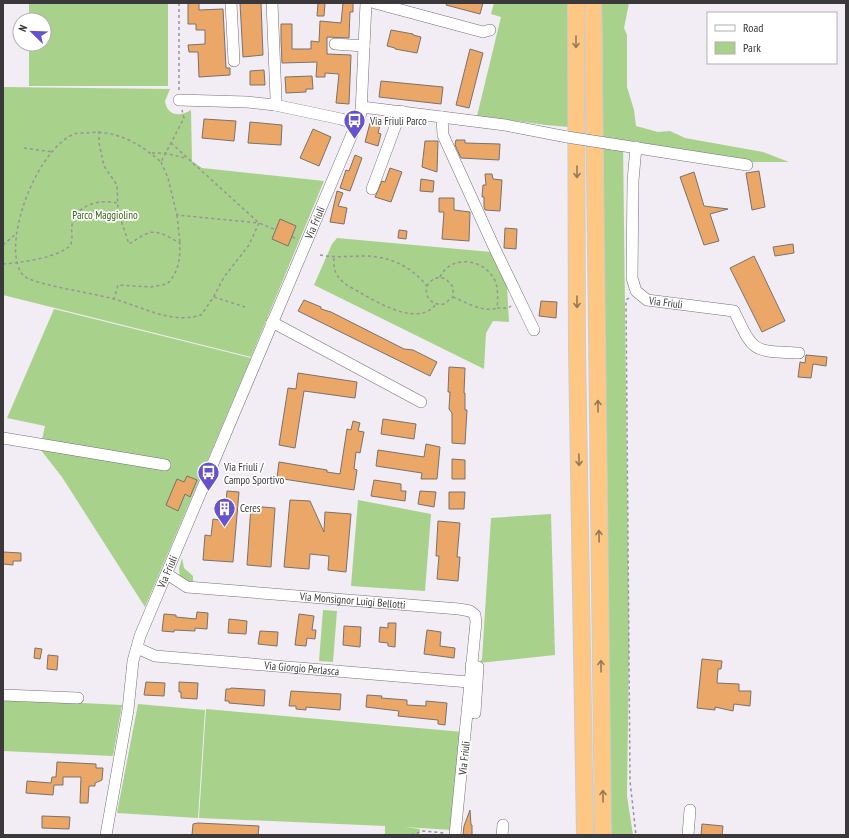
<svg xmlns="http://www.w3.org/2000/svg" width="849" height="838" font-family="'PT Sans Narrow',sans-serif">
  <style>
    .green { fill: #a8d18b }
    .building { fill: #eba767; stroke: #79726c }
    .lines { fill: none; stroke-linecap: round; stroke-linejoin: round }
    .minor-casing { stroke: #767178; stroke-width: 12 }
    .highway-casing { stroke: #cccbcc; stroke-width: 18 }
    .path { stroke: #979399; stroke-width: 1.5; stroke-dasharray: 3 3; stroke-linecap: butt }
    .minor { stroke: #fff; stroke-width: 11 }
    .highway { stroke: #fec884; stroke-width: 16 }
    .minor-bridge-casing { stroke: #767178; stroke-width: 12; stroke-linecap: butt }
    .minor-bridge { stroke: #fff; stroke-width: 11 }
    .oneway { stroke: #93795c }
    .labels { text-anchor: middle; stroke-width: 3.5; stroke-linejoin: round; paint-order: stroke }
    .poi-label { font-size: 11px; fill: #3b383c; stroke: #fff; text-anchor: start }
    .park-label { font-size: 11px; fill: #3a6214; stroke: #fff }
    .street-label { font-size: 11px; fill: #3b383c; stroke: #fff }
  </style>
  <rect width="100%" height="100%" fill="#f2ecf4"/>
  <path class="green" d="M29,3H168V86H29V44H44V20H29Z
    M494,3H568V127L546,125L477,116L501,17L491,14Z
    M602,3H629L624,28L627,35V87L634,110L636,126L658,132L670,131L685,138L763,152L789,162H719L623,140L629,647L627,796L633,835H611L606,501Z
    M3,87L170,89L165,101C167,116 180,117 191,110L192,161L202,168L324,181L251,357L3,295Z
    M337,238L491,252L507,286L509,322L493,321L486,333L484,369L314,285L332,244Z
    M54,309L251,358L145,607L62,477L40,449L45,426L7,418Z
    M358,500L431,514L425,591L351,586Z
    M551,514L555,655L479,663L482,659L491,518Z
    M182,558L184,568L193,576V583L188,582L180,577L179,569Z
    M323,610L337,611L333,662L319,661Z
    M3,699L122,705L113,756L3,751Z
    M138,704L205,710L198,818L117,813Z
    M206,709L463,732L453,830L404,827L420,829L419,835H385V826L199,818Z"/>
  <path class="building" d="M188,3H199V10L223,9L226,68H230V75L199,77L198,52H189L188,45L205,44V30H196V24H188Z
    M240,3H261L263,55L243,57Z
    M318,3H325L324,16H317Z
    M343,3H353V12H350L349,38L327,37V54L351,55L349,104L336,103L339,74L325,73V77H316L317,62L282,63L281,39V24H292V49H311V41L319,42L320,21L341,23Z
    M447,3H483L480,14L446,5Z
    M391,30L413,34V35L421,37L417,53L395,49V48L387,46Z
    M470,49L483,53L469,108L456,105Z
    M264,70L265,85H250V71Z
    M312,76L313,89H306V92L286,93L285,77Z
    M381,81L443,87L441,104L379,97Z
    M204,119L236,121L234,141L202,138Z
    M250,122L282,125L281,145L248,143Z
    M370,123L380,125L378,133L381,134L378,146L365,142Z
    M313,129L331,137L319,166L300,158Z
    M456,140H465V143L500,144L499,160L461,158L455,145Z
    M425,141H438L437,172L422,167Z
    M355,155L362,158L350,191L340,188L346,170L349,171Z
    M390,168L402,172L391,202L375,197L382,181L385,182Z
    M759,171L765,207L752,210L746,173Z
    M694,172L704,206L728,209L710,214L719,241L704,245L680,177Z
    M485,174H492L493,179L502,180L500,211L485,210L484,207V197H482L483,185H486Z
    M421,179L434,181L433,192L420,191Z
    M337,191L343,193L338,206L347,208L344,224L330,222Z
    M439,198H454V210L470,212L469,241L442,239L444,212H439Z
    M280,219L296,226L288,246L272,239Z
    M505,228L517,229L516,249L504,248Z
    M399,230L407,231L406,239L398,238Z
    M793,244L794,253L775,256L773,247Z
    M754,256L785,321L762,332L730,268Z
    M304,300L321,307V309L331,312L404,349L413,350L437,362L430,376L298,311Z
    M541,301L557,302L556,318L539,316Z
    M806,355L827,357L826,366L813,364L811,378L798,377L800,362L805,363Z
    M449,367L465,368L464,393H465V410H467L465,444L452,443V413L449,409L450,392H448Z
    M298,373L357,382L355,398L304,391L295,448L279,445L288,388L296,389Z
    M383,419L416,424L414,439L381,434Z
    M353,421L360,423L358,431L364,432L360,453L356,452L354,469L357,470L354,490L277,478L279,462L327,470V472L340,474L347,429L351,430Z
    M426,444L440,447L437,479H421L422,473L376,466L378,450L424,457Z
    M452,459L465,460V479H452Z
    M187,476L197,480L190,497L185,494L178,511L166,505L177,479L184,482Z
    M374,480L401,484V491H406L405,501L371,496Z
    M227,491L239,492L233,562L203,560L205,535L211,536L213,519L219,520L220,502H226Z
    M420,491L436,492L434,507L418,504Z
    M449,492H465L464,509H449Z
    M290,500L310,501L324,532L325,512L351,514L346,572L328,570L329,556L310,554L309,569L284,567Z
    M251,506L275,508L271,567L247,565Z
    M438,521L460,523L457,557H460L458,581L437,579L439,556H436Z
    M3,552L21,553V561H13V565L3,564Z
    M197,612L208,613L207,629L195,628V631L174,630V632L162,631L164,614L176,615V617L196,619Z
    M299,614L314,616L312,630H316L315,639L307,638L306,646L295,645Z
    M229,619L247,621L246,634L228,633Z
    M388,623H396L395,647L388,646V643L379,642L380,627L388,628Z
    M344,626L361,627L360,647L343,645Z
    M427,630L441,632L440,646L455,648L454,658L424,654Z
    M260,631L278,632L277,646L258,644Z
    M35,648L42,649L40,659L34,658Z
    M48,655L58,656L57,670L47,669Z
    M702,659L722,661L721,669H718L717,683L739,684V691H751L750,706L734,704L733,711L715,707V710L697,708Z
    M146,682L165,683L164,696L144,695Z
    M179,682L198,683L197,699L181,698V692H179Z
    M231,688L265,690L264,706L229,703V701H225L226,689H230Z
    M291,691L341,694L340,710L306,707V710L296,709V706H289Z
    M367,695L382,696L381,698L407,700V705L426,706V701L447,703L445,725L438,724V720L398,716L399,711L366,707Z
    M57,762L96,764V768H103L102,780L95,783V786H89L88,803H80L81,777H63V785H54L53,795L26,793L27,781L51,783L52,777H56Z
    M470,810L471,825H472V835H463L464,826Z
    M42,816L70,817L69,829L42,828Z
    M198,823L259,826L258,835H192L193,824Z
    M702,824L723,826L722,835H701Z"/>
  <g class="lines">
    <defs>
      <g id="minor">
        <path d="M231,3L234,61"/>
        <path d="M272,3L276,98L275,105"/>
        <path d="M375,3L483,32L490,30"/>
        <path d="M335,44L364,46"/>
        <path d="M179,100L247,102L275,105L341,119L356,124"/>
        <path d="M362,107L505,125L567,137"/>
        <path d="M442,117L443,135L494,247L534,330"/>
        <path d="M612,144L747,165"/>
        <path id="s1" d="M636,147L633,181L632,278L636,291L647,300L734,311C754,353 752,351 799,353"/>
        <path d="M372,189L401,111"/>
        <path d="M272,322L421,402"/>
        <path d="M3,438L165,465"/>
        <path id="s2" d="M167,574L187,587L459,609L470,611L475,615L476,622L455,835"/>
        <path id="s3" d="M137,648L155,656L469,682"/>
        <path d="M471,665L478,667L475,713"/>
        <path d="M3,695L78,698"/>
        <path id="s4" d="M106,835L128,710L133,661L140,636L361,113L366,3"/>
        <path d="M502,835L503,825"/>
        <path d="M688,835L690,810"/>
      </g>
      <path id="highway" d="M576,3L577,348L585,835
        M593,3L603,835"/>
    </defs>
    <use href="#minor" class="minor-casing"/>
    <use href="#highway" class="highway-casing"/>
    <path class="path" d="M179,3V91
      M99,131V143L104,166L117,185L118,211L129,244C135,241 140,236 146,234C157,228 170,238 180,243C180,259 179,272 167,284L151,287L118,285L114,299
      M171,143L259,223L276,230
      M24,148L53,152
      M152,153H165L185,158
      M161,162L168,178L177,215L259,223L249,245L224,277L213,298L201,315C171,325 139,305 110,298C86,292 62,289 38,282C31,280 24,278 20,271C3,237 38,149 74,134C77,133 82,133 86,133C114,129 140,143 161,162L184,118L182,110
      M177,215L180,243
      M292,237L298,239
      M3,245L17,233
      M320,255C335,258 349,256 364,256C389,256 411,266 427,286C424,297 432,306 444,304L453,297V287L446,279C438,276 432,278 427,286
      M334,258C333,270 336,276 345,284C366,295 416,331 436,304
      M3,264C19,263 63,257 71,244C73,237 71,232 72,225C76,204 100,199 117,203
      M440,277C452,253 487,259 496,283C498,291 498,300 497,308H508L511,306
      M214,297L245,307
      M453,297C466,302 482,313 497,308
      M629,298L626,300L630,781L636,835
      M411,835L423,831L444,833"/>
    <use href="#minor" class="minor"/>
    <use href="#highway" class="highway"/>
    <defs>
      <path id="minor-bridge" d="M567,137L612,144"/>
    </defs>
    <use href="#minor-bridge" class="minor-bridge-casing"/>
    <use href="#minor-bridge" class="minor-bridge"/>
  </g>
  <defs><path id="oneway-shaft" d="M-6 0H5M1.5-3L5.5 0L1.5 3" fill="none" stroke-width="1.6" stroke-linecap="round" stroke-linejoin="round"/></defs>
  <g class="oneway">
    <use href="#oneway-shaft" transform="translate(576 42) rotate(90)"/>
    <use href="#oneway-shaft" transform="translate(577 172) rotate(90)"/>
    <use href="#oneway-shaft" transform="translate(577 302) rotate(90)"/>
    <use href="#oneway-shaft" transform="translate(598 406) rotate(-91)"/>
    <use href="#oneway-shaft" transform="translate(579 460) rotate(89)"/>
    <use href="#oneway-shaft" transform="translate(599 536) rotate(-91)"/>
    <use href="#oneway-shaft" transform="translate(601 666) rotate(-91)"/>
    <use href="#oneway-shaft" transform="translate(603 796) rotate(-91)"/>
  </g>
  <defs>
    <symbol id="bus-pin" viewBox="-11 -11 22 30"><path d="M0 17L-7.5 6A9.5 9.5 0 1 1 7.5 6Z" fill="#6453cc" stroke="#fff"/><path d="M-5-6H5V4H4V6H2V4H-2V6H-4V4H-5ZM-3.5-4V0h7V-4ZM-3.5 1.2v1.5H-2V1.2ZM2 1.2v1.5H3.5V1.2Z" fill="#fff"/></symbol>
    <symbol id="building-pin" viewBox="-11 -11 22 30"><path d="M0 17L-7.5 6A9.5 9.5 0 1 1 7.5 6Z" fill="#6453cc" stroke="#fff"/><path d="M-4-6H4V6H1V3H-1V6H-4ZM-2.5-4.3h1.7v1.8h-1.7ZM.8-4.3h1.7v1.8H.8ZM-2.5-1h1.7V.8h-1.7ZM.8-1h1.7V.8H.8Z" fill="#fff"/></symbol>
  </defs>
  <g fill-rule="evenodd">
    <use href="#bus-pin" x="342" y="108" width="25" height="34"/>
    <use href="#bus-pin" x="196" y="460" width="25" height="34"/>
    <use href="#building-pin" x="212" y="496" width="25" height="34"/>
  </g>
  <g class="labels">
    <g class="poi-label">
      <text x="370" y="125">Via Friuli Parco</text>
      <text x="224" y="471">Via Friuli /<tspan x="224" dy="13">Campo Sportivo</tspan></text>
      <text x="240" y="512">Ceres</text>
    </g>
    <g class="park-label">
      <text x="105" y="219">Parco Maggiolino</text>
    </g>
    <g class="street-label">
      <text dy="4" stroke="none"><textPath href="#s4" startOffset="651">Via Friuli</textPath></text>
      <text dy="4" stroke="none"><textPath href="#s1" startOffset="178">Via Friuli</textPath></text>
      <text dy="4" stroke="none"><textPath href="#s4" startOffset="272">Via Friuli</textPath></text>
      <text dy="4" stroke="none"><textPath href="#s2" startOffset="190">Via Monsignor Luigi Bellotti</textPath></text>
      <text dy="4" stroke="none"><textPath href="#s3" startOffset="167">Via Giorgio Perlasca</textPath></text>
      <text transform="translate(464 758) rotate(-84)" y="4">Via Friuli</text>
    </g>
  </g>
  <rect width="849" height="838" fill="none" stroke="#3b383c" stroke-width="8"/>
  <rect x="707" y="12" width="130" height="52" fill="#ffffff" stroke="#b1afb1"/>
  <rect x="715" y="25" width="20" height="6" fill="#ffffff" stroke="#b1afb1"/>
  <text x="743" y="32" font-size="12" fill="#3b383c">Road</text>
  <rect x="715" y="42" width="20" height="12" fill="#a8d18b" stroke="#b1afb1"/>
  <text x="743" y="52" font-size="12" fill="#3b383c">Park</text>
  <g transform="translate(32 32) rotate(293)"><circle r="19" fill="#ffffff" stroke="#b1afb1"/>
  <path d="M0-3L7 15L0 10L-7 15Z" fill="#6453cc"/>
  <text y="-6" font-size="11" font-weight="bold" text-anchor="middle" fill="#3b383c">N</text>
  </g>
</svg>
